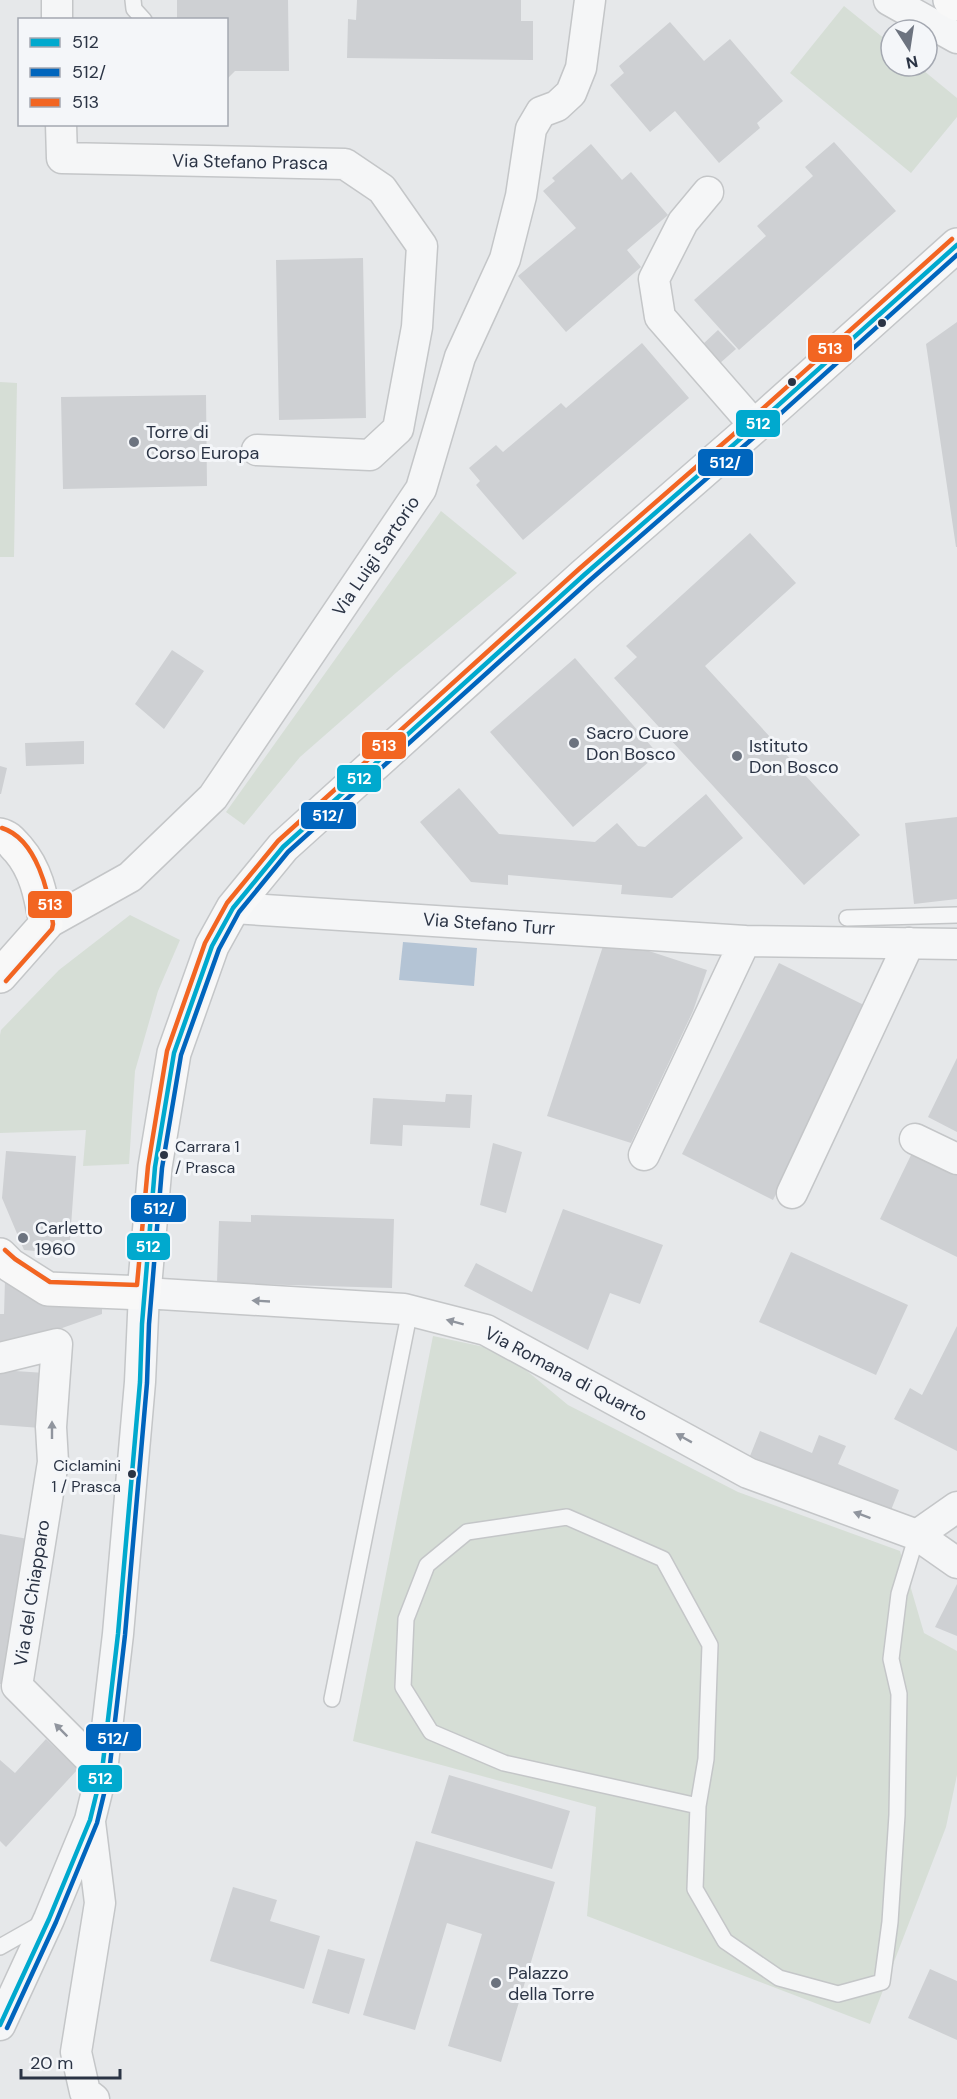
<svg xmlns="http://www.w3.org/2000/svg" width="957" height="2099" font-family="'DM Sans',sans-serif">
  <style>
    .green { fill: #d6ded6 }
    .water { fill: #b4c4d5 }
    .building { fill: #ced0d3 }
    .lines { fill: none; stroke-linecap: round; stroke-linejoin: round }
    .lane-casing { stroke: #c4c6c8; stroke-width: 18 }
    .street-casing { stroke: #c4c6c8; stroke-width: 33 }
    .secondary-casing { stroke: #c4c6c8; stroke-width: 36 }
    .primary-casing { stroke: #c2c5c8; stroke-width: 36 }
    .lane { stroke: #f5f6f7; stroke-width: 15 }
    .street { stroke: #f5f6f7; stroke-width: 30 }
    .secondary { stroke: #f8f8f8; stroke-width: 33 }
    .primary { stroke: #f8f8f8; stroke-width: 33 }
    .bus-1-casing { stroke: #f4f6f9; stroke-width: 9 }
    .bus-2-casing { stroke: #f4f6f9; stroke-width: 9 }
    .bus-3-casing { stroke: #f4f6f9; stroke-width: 9 }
    .bus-1 { stroke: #00a9ce; stroke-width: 4.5 }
    .bus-2 { stroke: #0065bd; stroke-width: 4.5 }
    .bus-3 { stroke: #f26522; stroke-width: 4.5 }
    .oneway { fill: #90959e }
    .bus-dot { fill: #2b3445; stroke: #f4f6f9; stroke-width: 2 }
    .poi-dot { fill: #6c737f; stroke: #f4f6f9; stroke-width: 2 }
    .labels { text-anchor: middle; stroke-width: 6; stroke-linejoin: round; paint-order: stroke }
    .bus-label { font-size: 16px; fill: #2b3445; stroke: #f4f6f9; text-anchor: start }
    .street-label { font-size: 18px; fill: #2b3445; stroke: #f4f6f9 }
    .poi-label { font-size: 18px; fill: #2b3445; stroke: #f4f6f9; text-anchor: start }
    .line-badge { stroke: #f4f6f9; stroke-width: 2 }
    .badge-label { font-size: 16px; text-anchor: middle; font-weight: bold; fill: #fff }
  </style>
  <rect width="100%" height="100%" fill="#e6e8ea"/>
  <path class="green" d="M844,6L891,44V66H918L957,98V117L911,173L790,73Z
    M0,382L17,383L14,557H0Z
    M441,511L517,573L397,672L300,757L244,825L226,812Z
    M130,915L180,940L158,991L135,1071L129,1164L83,1166L86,1130L0,1133V1035L1,1030L59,970Z
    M433,1336L503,1351L568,1405L738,1492L900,1551L924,1633L957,1651V1775L946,1827L870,2024L587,1916L596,1807L353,1741Z"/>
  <path class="water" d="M403,942L477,948L474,986L399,980Z"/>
  <path class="building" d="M177,0H288L289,71H235L226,80V20H177Z
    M357,0H521V21H533V60L347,58L348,19L356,20Z
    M670,22L704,61L730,39L783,101L757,123L760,128L719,163L675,111L650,132L610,85L624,73L619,66Z
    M834,142L896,211L739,350L694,300L766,236L757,226L813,176L805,167Z
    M591,144L622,180L631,172L668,215L627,250L641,267L566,332L518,276L576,228L543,191L555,181L552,178Z
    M363,258L366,418L279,420L276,260Z
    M957,322V547H956L926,344Z
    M718,330L736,349L719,364L702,345Z
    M642,343L689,398L523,540L476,485L480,481L469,468L496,445L503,452L561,403L566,408Z
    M206,395L207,486L63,489L61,397Z
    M750,533L796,583L705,666L860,835L804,885L614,678L637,657L626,646Z
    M172,650L204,671L164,729L135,704Z
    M575,658L658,754L573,827L490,732Z
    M84,741V764L26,766L25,743Z
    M0,766L7,768L1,794H0Z
    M459,788L499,834L595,842L617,823L638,846L645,847L706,794L743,838L672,898L621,894L622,885L508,875V885L471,882L420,822Z
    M957,817V899L914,904L905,823Z
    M606,937L707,970L693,1011L631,1143L547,1116Z
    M779,963L870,1008L773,1200L682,1154Z
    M957,1058V1132L928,1117Z
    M446,1094L472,1095L470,1128L403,1125L402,1146L370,1144L373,1098L445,1102Z
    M493,1143L522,1152L506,1213L480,1205Z
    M6,1151L76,1156L69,1254L24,1250L2,1198Z
    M912,1153L957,1175V1257L880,1219Z
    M563,1209L663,1245L640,1304L610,1293L588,1350L464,1286L476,1263L532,1292Z
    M251,1215L394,1219L392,1288L217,1283L219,1221L251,1222Z
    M791,1252L908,1305L876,1375L759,1322Z
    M5,1280L55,1305L102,1308V1314L31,1339L3,1347L4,1341H0V1314H4Z
    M957,1326V1451L894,1419L910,1388L922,1395Z
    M0,1370L45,1373L41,1428L0,1425Z
    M760,1431L812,1453L819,1435L846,1446L838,1464L899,1490L889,1515L750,1456Z
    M0,1534L28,1539L2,1684H0Z
    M957,1584V1636L935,1627Z
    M46,1739L78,1769L6,1847L0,1841V1760L15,1773Z
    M449,1775L570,1811L552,1869L431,1833Z
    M416,1841L555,1882L501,2062L448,2046L482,1934L447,1923L415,2030L363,2015Z
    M233,1887L277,1900L270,1921L320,1936L304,1989L210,1961Z
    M328,1949L365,1959L349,2014L312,2003Z
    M930,1969L957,1981V2040L908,2018Z"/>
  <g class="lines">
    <defs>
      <path id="lane" d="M133,0L134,9L144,20
        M847,918L957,915
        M332,1699L410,1310
        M698,1806L504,1763L431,1732L403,1687L406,1619L427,1565L467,1532L567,1517L663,1559L710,1645L706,1759L698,1806L695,1889L725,1941L779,1978L838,1994L882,1982L890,1922L897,1815L899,1694L891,1659L899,1594L917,1535
        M0,1947L44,1922"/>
      <path id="street" d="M57,0V20
        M889,0L957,38
        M61,124L62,158L345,164L382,189L422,246L417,327L398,429L370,455L257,450
        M708,192L683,222L654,279L660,317L755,426
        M233,908L745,941
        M46,924L130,877L213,797L421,489L460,357L505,259L521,196L531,129L541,112L557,106L571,93L581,68L590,0
        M915,1139L957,1159
        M644,1155L745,941L957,944
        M792,1193L909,943
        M0,1358L57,1344L51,1427L53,1462L17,1686L102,1771
        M917,1535L957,1507
        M90,1822L100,1903L76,2052L85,2092L94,2099
        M0,2025L49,1919L90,1820L102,1771L118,1634L140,1382L144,1293L404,1309L486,1330L748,1473L917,1535L957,1563"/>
      <path id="secondary" d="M0,835C9,837 12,843 18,849C37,871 41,897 46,924L0,976
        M0,1255L10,1265L48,1289L144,1293L155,1167L174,1053L212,946L233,908L283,847L584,575L755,426L957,245"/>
      <path id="primary" d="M950,0L957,4"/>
    </defs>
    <use href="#lane" class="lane-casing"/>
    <use href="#street" class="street-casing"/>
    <use href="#secondary" class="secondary-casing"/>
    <use href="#primary" class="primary-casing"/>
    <use href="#lane" class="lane"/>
    <use href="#street" class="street"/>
    <use href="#secondary" class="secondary"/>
    <use href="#primary" class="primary"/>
    <defs>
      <path id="bus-1" d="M0,2025L49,1919L90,1820L102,1771L118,1634L140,1382L142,1324L155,1167L174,1053L212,946L233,908L283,847L584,575L755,426L957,245"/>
      <path id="bus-2" d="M7,2028L56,1922L97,1823L109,1773L125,1635L147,1383L149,1324L162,1168L181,1055L219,949L239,912L288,852L589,581L760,432L957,255"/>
      <path id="bus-3" d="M2,828C37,839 49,893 53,924L52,929L6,981
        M5,1250L15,1259L50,1282L137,1285L148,1166L167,1051L205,943L227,903L278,841L579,569L750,420L952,239"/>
    </defs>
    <use href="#bus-1" class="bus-1-casing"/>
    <use href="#bus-2" class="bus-2-casing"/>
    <use href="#bus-3" class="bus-3-casing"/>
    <use href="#bus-1" class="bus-1"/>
    <use href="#bus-2" class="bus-2"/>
    <use href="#bus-3" class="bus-3"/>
  </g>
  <defs><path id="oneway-solid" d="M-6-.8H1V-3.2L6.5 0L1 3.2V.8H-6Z" transform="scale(1.5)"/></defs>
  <g class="oneway">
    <use href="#oneway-solid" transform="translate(261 1301) rotate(-177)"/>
    <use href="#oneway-solid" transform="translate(455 1322) rotate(-165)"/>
    <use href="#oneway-solid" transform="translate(52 1430) rotate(-90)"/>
    <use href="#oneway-solid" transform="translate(684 1438) rotate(-151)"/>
    <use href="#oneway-solid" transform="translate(862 1515) rotate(-160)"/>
    <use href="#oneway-solid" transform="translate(61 1730) rotate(-135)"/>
  </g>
  <g class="bus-dot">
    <circle cx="882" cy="323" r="5"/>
    <circle cx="792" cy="382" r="5"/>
    <circle cx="164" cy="1155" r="5"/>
    <circle cx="132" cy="1474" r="5"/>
  </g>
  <g class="poi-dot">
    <circle cx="134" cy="442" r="6"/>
    <circle cx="574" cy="743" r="6"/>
    <circle cx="737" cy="756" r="6"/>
    <circle cx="23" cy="1238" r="6"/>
    <circle cx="496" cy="1983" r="6"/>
  </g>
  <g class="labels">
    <g class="bus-label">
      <text x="175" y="1152">Carrara 1<tspan x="175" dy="21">/ Prasca</tspan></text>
      <text x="121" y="1471" text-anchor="end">Ciclamini<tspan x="121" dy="21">1 / Prasca</tspan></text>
    </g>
    <g class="street-label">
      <text transform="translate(250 162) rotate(1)" y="6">Via Stefano Prasca</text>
      <text transform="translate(376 556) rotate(-56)" y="6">Via Luigi Sartorio</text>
      <text transform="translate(489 924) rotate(4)" y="6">Via Stefano Turr</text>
      <text transform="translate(566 1374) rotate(28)" y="6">Via Romana di Quarto</text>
      <text transform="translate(32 1593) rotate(-81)" y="6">Via del Chiapparo</text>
    </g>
    <g class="poi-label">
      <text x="146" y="438">Torre di<tspan x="146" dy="21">Corso Europa</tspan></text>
      <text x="586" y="739">Sacro Cuore<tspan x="586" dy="21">Don Bosco</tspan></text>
      <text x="749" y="752">Istituto<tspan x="749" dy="21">Don Bosco</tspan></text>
      <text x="35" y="1234">Carletto<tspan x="35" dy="21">1960</tspan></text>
      <text x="508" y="1979">Palazzo<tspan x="508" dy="21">della Torre</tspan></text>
    </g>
  </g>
  <g class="line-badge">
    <rect x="807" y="334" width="46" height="29" rx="6" fill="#f26522"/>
    <rect x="735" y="409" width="46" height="29" rx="6" fill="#00a9ce"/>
    <rect x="697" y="448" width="57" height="29" rx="6" fill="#0065bd"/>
    <rect x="361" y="731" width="46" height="29" rx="6" fill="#f26522"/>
    <rect x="336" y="764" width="46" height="29" rx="6" fill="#00a9ce"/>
    <rect x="300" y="801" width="57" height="29" rx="6" fill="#0065bd"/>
    <rect x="27" y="890" width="46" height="29" rx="6" fill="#f26522"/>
    <rect x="130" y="1194" width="57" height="29" rx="6" fill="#0065bd"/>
    <rect x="126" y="1232" width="45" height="29" rx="6" fill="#00a9ce"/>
    <rect x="85" y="1723" width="57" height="29" rx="6" fill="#0065bd"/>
    <rect x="77" y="1764" width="46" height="29" rx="6" fill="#00a9ce"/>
  </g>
  <g class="badge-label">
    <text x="830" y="354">513</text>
    <text x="758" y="429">512</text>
    <text x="725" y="468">512/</text>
    <text x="384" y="751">513</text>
    <text x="359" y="784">512</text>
    <text x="328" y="821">512/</text>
    <text x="50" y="910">513</text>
    <text x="159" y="1214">512/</text>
    <text x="148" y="1252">512</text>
    <text x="113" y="1744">512/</text>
    <text x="100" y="1784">512</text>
  </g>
  <rect x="18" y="18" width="210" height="108" fill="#f4f6f9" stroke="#a4a8b1" stroke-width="1.5"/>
  <rect x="30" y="38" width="30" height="9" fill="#00a9ce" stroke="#a4a8b1" stroke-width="1.5"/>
  <text x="72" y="48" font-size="18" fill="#2b3445">512</text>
  <rect x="30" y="68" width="30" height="9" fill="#0065bd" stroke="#a4a8b1" stroke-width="1.5"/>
  <text x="72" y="78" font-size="18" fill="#2b3445">512/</text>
  <rect x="30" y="98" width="30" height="9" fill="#f26522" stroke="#a4a8b1" stroke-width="1.5"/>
  <text x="72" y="108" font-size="18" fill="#2b3445">513</text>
  <g transform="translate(909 48) rotate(168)"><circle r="28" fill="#f4f6f9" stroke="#a4a8b1" stroke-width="1.5"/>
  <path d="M0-4.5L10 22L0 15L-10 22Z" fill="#6c737f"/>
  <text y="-9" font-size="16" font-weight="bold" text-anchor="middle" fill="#2b3445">N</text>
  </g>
  <path d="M21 2069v9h99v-9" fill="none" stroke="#2b3445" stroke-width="3"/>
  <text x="30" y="2069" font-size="18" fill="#2b3445" stroke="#f4f6f9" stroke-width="4.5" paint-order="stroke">20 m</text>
</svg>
